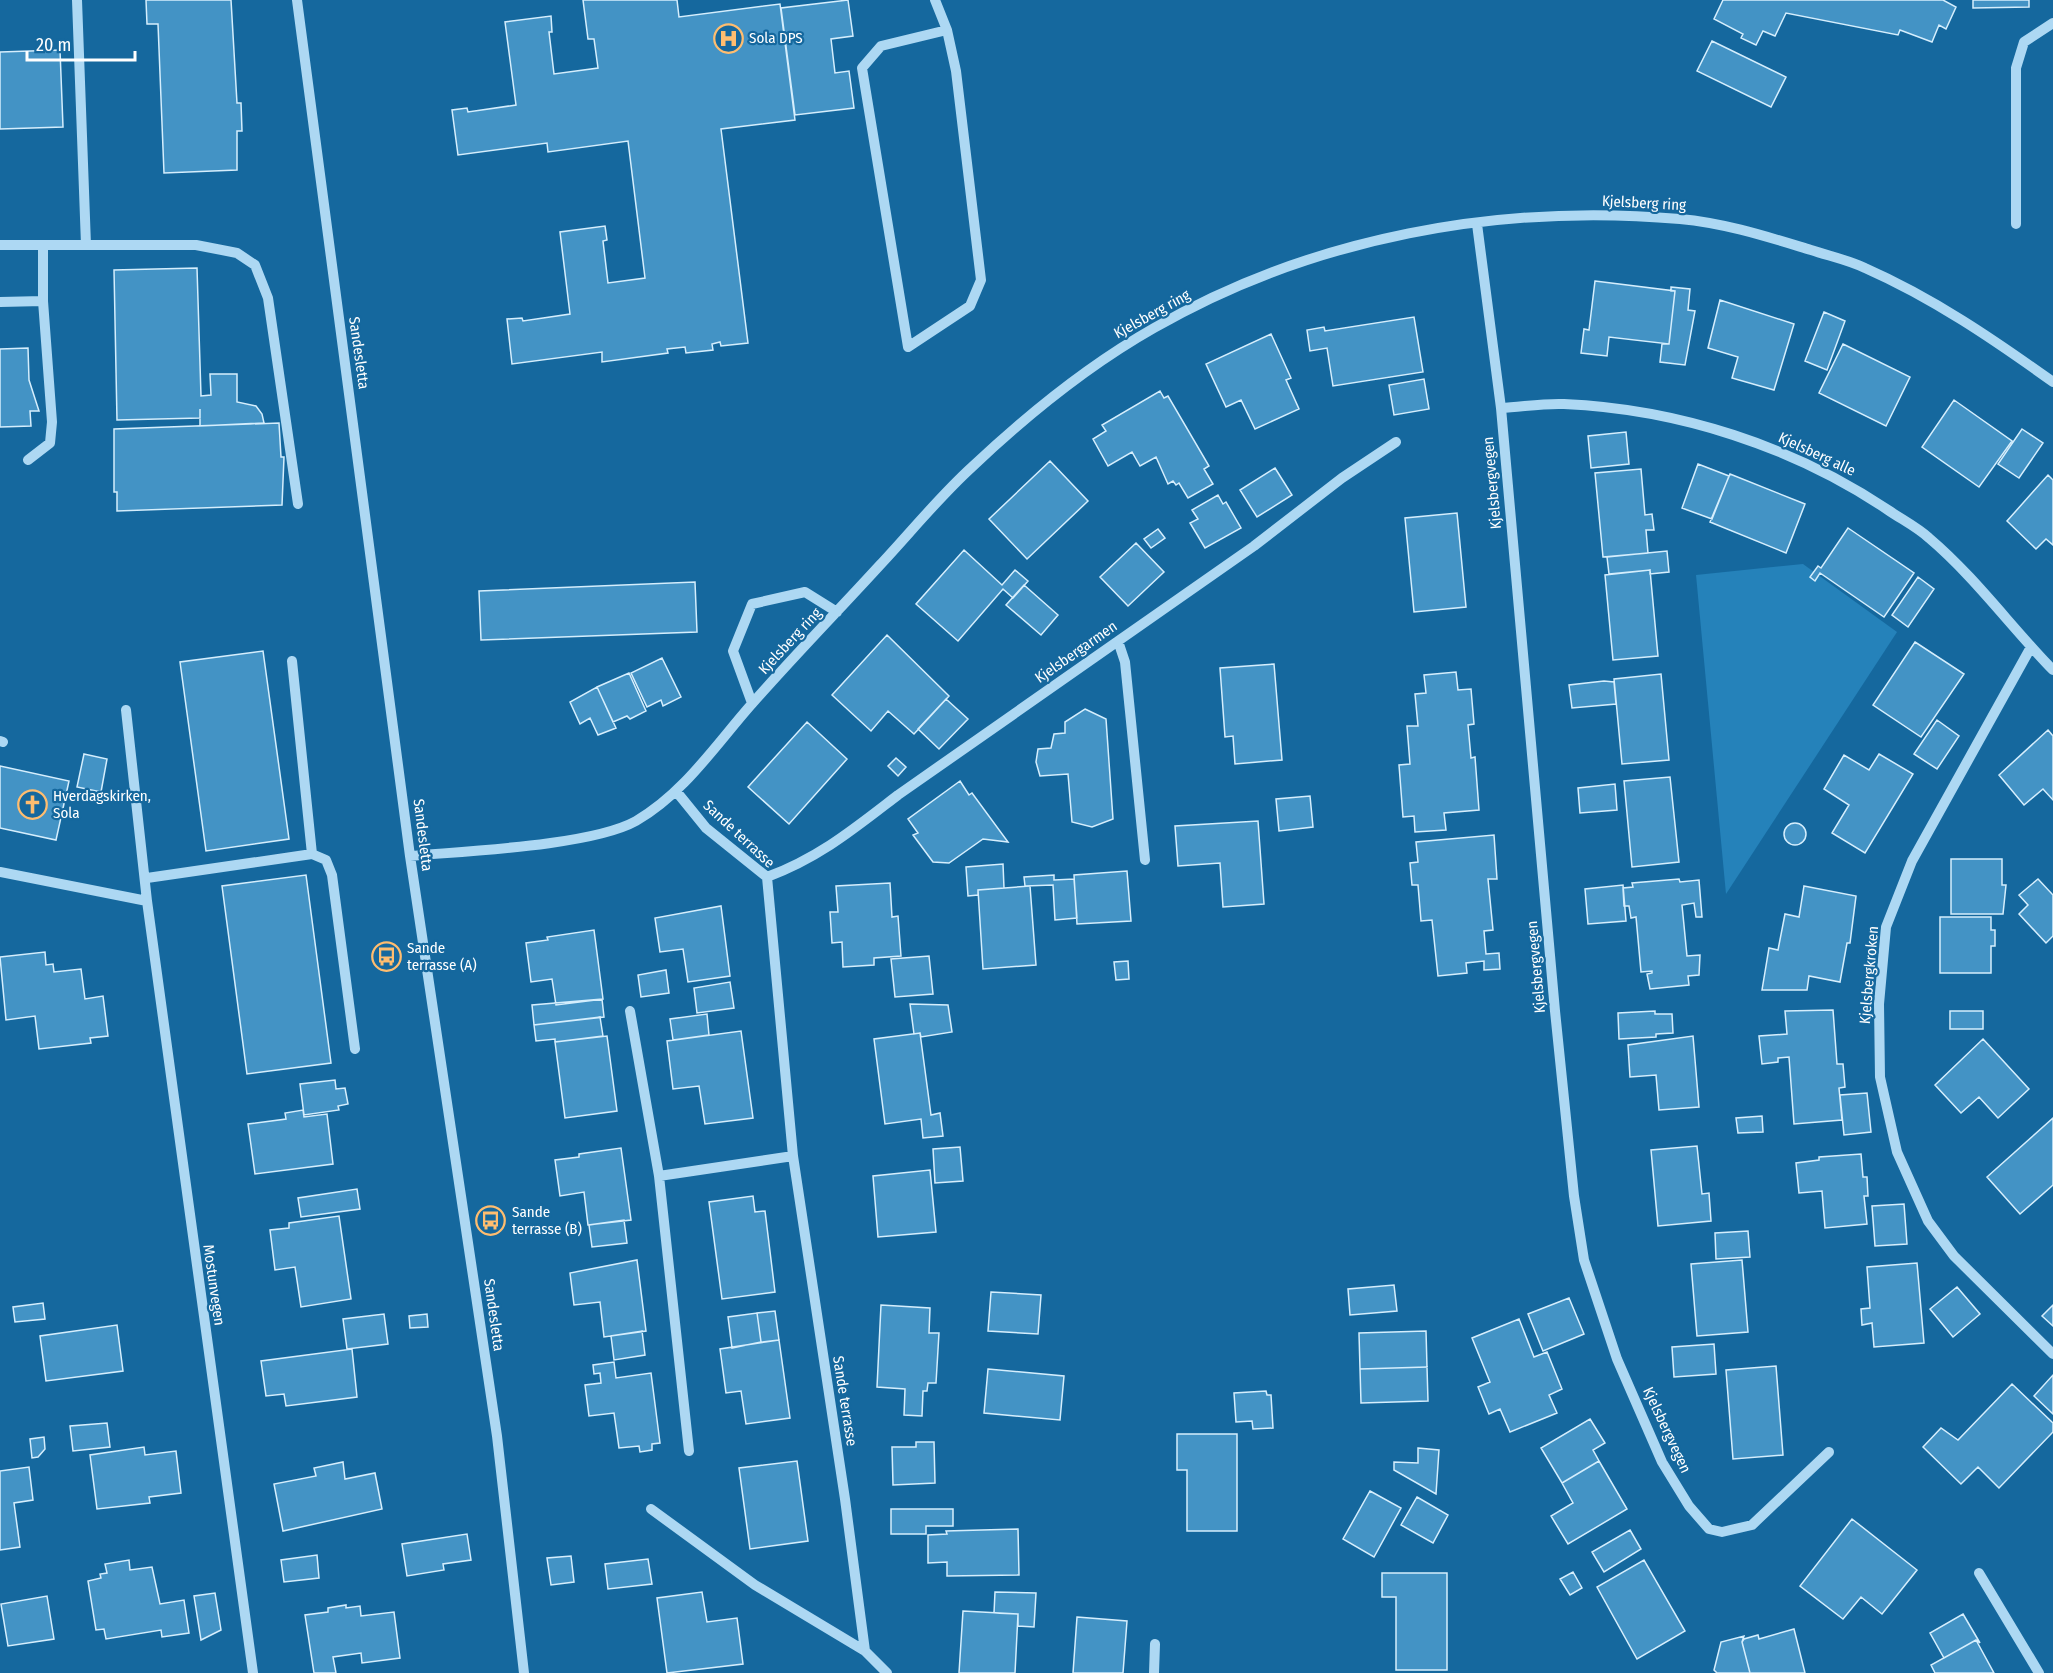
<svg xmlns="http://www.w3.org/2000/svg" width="2053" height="1673" font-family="'Fira Sans Condensed',sans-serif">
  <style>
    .green { fill: #2582ba }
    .building { fill: #4393c5; stroke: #d5eefd; stroke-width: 1.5 }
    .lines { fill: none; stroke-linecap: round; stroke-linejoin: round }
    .minor { stroke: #add8f3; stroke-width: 10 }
    .labels { text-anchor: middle; stroke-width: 4.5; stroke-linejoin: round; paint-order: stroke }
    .poi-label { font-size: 15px; fill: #fff; stroke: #15689e; text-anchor: start }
    .street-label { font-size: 15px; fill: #fff; stroke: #15689e }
  </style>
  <rect width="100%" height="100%" fill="#15689e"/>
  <path class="green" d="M1803,564L1897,632L1726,894L1696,575Z"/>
  <path class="building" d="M146,0H231L237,103H241L242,131H237V170L164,173L158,24H147Z
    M583,0H677L679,17L780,4L795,120L721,129L748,343L721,346L720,342L712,344L713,350L686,353L685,347L667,349L668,353L602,362V352L512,364L507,319L522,318L523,321L570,314L560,232L605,226L607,240L603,241L608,283L645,278L628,141L548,152L547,143L458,155L452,110L467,108L468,112L516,105L505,22L551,16L552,32H549L554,74L598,68L594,39H588Z
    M848,0L853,36L831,39L835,73L849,71L854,108L795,115L781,8Z
    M1723,0H1943L1956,7L1946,29L1939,25L1932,42L1900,30L1898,35L1786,13L1775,36L1763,31L1756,45L1741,38L1743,34L1714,19Z
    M1973,0H2029V7L1973,8Z
    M1712,41L1786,77L1771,107L1697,71Z
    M60,50L63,127L0,129V52Z
    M197,268L201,396L211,395L210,374H237V402L256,406L262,414L264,423L200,426V409V418L117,420L114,270Z
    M1595,281L1675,291L1669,344L1609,337L1607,356L1581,353L1584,329L1589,330Z
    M1671,287L1690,289L1688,310L1695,311L1685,365L1660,362L1662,344H1669L1675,291H1671Z
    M1720,300L1794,324L1774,390L1732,378L1738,357L1708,348Z
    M1824,312L1845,321L1827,370L1805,361Z
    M1414,317L1423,372L1333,386L1327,348L1310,351L1307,330L1324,327L1325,331Z
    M1271,334L1291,378L1286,380L1299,409L1255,429L1241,400L1226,407L1206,364Z
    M1843,344L1910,377L1886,426L1819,393Z
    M28,348L29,380L39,411H30L31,426L0,427V349Z
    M1424,379L1429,409L1394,415L1389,385Z
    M1160,391L1164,398L1168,396L1209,466L1204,469L1213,484L1188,498L1179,483L1176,485L1173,481L1168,484L1156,457L1140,466L1132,452L1108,466L1093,439L1106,431L1102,425Z
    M1954,400L2012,441L1979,487L1922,447Z
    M279,423L281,457H284L282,505L117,511V492H114V429Z
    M2022,429L2043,443L2019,478L1998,464Z
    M1626,432L1629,464L1591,468L1588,436Z
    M1050,461L1088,501L1027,559L989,519Z
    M1698,464L1729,476L1712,519L1682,508Z
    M1275,468L1292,495L1257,517L1240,490Z
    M1641,469L1645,515L1652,514L1654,530H1646L1648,553L1603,557L1595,473Z
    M1730,474L1805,504L1786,553L1710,522Z
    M2048,475L2053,480V545L2046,539L2036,549L2007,521Z
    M1218,495L1223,504L1226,502L1241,528L1205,548L1190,523L1198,519L1192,510Z
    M1457,513L1466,607L1414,612L1405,518Z
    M1848,528L1914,573L1884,617L1820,573L1815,581L1810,577L1818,566L1821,568Z
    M1158,529L1165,538L1151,548L1144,539Z
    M1136,543L1164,572L1128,606L1100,577Z
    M964,550L1002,585L1015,570L1028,581L1013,598L1003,589L958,641L916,604Z
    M1667,551L1669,572L1650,574V570L1609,574L1607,557Z
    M1650,570L1658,656L1613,660L1605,575Z
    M1918,577L1934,589L1908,627L1892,615Z
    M695,582L697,632L481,640L479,591Z
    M1024,585L1058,615L1041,635L1006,605Z
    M887,635L949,696L914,734L888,711L871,731L832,695Z
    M1915,642L1964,674L1921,737L1873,705Z
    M263,651L289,839L206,851L180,662Z
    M662,658L681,697L663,706L661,700L647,707L631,673Z
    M1274,664L1282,760L1235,764L1233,736L1225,737L1220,668Z
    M1456,672L1458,690L1471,689L1474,724L1468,725L1471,758L1475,757L1479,810L1444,813L1446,830L1415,832L1414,816L1403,817L1399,765L1410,764L1407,726H1418L1415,694L1426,693L1424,675Z
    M629,673L646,711L630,719L627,716L613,722L597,687Z
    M1661,674L1669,760L1622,764L1614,679Z
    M1604,681L1614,682L1616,704L1572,708L1569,685Z
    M597,687L616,728L598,735L590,718L580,724L570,702Z
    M946,699L968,719L939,749L918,729Z
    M1085,709L1106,719L1113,819L1092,827L1072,822L1068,774L1040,776L1036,762L1038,749L1051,748L1054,734L1065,733V722Z
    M1937,720L1959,736L1937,769L1914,754Z
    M807,722L847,759L789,824L748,787Z
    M2048,730L2053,736V800L2043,789L2024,805L1999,775Z
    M84,754L107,759L101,792L77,787Z
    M1879,754L1913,774L1865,853L1832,833L1849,805L1824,789L1844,755L1869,770Z
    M896,758L906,767L898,776L888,766Z
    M0,766L69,781L56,840L0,828Z
    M1670,777L1679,862L1632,867L1624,781Z
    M960,781L969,795L972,793L1008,842L983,839L949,863L933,862L913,835L918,833L908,819Z
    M1615,784L1617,810L1580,813L1578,788Z
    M1310,796L1313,827L1279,831L1276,799Z
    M1258,821L1264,904L1223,907L1220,863L1178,866L1175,826Z
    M1784 834a11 11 0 1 1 22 0a11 11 0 1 1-22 0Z
    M1494,835L1497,879H1488L1493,930L1484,931L1486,954L1499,953L1500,969L1484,970V961L1466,963L1467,973L1438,976L1432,920L1421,921L1418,885H1412L1410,863L1418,862L1416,842Z
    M1951,859H2002V885H2006L2003,914H1951Z
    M1003,864L1004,888L978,890V895L968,896L966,867Z
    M1127,871L1131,921L1077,924L1074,875Z
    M306,875L331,1063L247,1074L222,886Z
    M1054,875V880L1074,879L1077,918L1055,920L1053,885L1025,886L1024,877Z
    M1679,879L1680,882L1699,880L1702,917H1696L1694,903L1682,905L1687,956L1700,955L1699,975L1688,976L1689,985L1650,989L1647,974L1652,973V971L1641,972L1636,917L1631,918L1629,906H1624L1623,888L1633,887L1632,883Z
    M2038,879L2053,895V936L2046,943L2019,914L2028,905L2019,895Z
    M890,883L892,917L898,916L901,956L874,958V965L843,967L842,942L832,943L830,912H838L836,886Z
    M1623,885L1626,921L1588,924L1585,889Z
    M1030,886L1036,965L983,969L978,890Z
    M1804,886L1856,896L1850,943H1847L1840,982L1809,976L1807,990H1762L1769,948L1778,950L1785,914L1799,917Z
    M721,906L730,976L688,982L683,949L660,952L655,918Z
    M1940,917H1991V930H1995V946H1991V973H1940Z
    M594,930L603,999L556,1005L552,979L531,982L526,943L548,940L547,937Z
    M45,952L46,965L53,964L54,972L81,969L85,999L103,996L108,1036L90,1038L91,1043L39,1049L35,1016L6,1020L0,957Z
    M929,956L933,994L895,997L891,959Z
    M1128,961L1129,979L1116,980L1114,962Z
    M666,970L669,993L641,997L638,975Z
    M730,982L734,1008L697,1013L694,988Z
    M602,999L604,1017L534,1025L532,1005Z
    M910,1004L948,1005L952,1032L921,1037L920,1033L914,1034Z
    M1833,1010L1837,1064H1843L1845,1087L1839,1088L1842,1120L1794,1124L1789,1057L1778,1058V1062L1762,1064L1759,1036L1787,1034L1785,1011Z
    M1655,1011V1014H1672L1673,1033L1656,1034V1037L1619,1039L1618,1013Z
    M1950,1011H1983V1029H1950Z
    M707,1014L709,1035L673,1040L670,1019Z
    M600,1017L603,1036L555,1042V1039L536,1041L534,1025Z
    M741,1031L753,1118L705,1124L699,1086L673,1089L667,1041Z
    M920,1033L931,1115L940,1113L943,1136L923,1138L921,1119L885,1124L874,1039Z
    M607,1036L617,1111L565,1118L555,1042Z
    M1693,1036L1699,1107L1659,1110L1656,1075L1630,1077L1628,1045Z
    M1983,1039L2029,1089L1998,1118L1979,1097L1961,1113L1935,1085Z
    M335,1080L336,1089L345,1088L348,1104L338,1106L339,1110L304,1115L300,1084Z
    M1867,1093L1871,1132L1844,1135L1840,1095Z
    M303,1110L304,1117L327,1114L333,1164L255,1174L248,1124L286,1119L285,1113Z
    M1762,1116L1763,1132L1738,1133L1736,1118Z
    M2053,1118V1185L2020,1214L1987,1177Z
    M1697,1146L1702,1194L1709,1193L1711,1221L1658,1226L1651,1150Z
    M960,1147L963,1181L935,1183L933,1149Z
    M621,1148L631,1220L588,1225L584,1192L560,1196L555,1160L579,1157V1154Z
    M1861,1154L1863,1177H1867L1868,1196H1864L1867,1224L1825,1228L1822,1191L1799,1193L1796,1163L1819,1160V1157Z
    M930,1170L936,1232L878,1237L873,1176Z
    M357,1189L360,1209L301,1217L298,1198Z
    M753,1196L755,1212L765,1211L775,1292L722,1299L709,1202Z
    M1904,1204L1907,1244L1875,1246L1872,1206Z
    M339,1216L351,1299L301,1307L295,1267L275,1270L270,1230L289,1228V1223Z
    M624,1220L627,1243L592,1247L589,1225Z
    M1748,1231L1750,1257L1716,1259L1715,1233Z
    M637,1260L646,1331L604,1337L600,1302L574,1305L570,1273Z
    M1742,1260L1748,1332L1697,1336L1691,1264Z
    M1917,1263L1924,1343L1874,1347L1872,1323L1862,1325L1861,1309L1870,1308L1867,1267Z
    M1394,1285L1397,1311L1350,1315L1348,1289Z
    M1957,1287L1980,1314L1953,1337L1930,1309Z
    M991,1292L1041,1295L1038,1334L988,1331Z
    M1569,1298L1584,1334L1543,1351L1528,1314Z
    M43,1303L45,1319L15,1322L13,1307Z
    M881,1305L930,1308L929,1333H939L936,1383H928L927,1391H923L922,1416L904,1415L905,1389L877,1387Z
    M2053,1305V1326L2042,1316Z
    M775,1311L779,1340L761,1342L757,1313Z
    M757,1313L761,1342L732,1348L728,1317Z
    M384,1314L388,1344L347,1349L343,1319Z
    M427,1314L428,1327L410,1328L409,1316Z
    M1519,1319L1534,1357L1547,1352L1562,1389L1549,1395L1557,1413L1510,1432L1500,1409L1489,1414L1478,1387L1490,1382L1472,1338Z
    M117,1325L123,1371L46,1381L40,1336Z
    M642,1331L645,1355L614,1360L611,1336Z
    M1426,1331L1427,1367L1360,1369L1359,1333Z
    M779,1340L790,1418L746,1424L741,1391L726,1393L720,1349Z
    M1714,1344L1716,1374L1674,1377L1672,1347Z
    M352,1349L357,1397L286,1406L284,1394L266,1396L261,1361Z
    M614,1362L616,1378L651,1373L660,1443L652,1444V1450L640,1452L639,1446L619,1448L614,1413L589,1416L585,1385L601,1383L600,1373L594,1374L593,1365Z
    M1776,1366L1783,1455L1733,1459L1726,1370Z
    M1427,1367L1428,1401L1361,1403L1360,1369Z
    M988,1369L1064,1376L1060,1420L984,1413Z
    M2053,1375V1414L2034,1396Z
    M2012,1384L2053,1423V1432L1999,1488L1978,1467L1961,1484L1923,1447L1941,1428L1958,1440Z
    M1266,1391L1267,1395H1271L1273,1428L1253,1429L1252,1421L1236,1422L1234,1393Z
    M1590,1419L1605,1443L1593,1450L1599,1461L1562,1483L1541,1448Z
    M107,1423L110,1447L73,1451L70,1426Z
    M1177,1434H1237V1531H1187V1470H1177Z
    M44,1437L45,1449L38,1457L32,1458L30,1439Z
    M916,1442H934L935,1483L893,1485L892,1447H916Z
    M144,1447L145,1455L176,1451L181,1493L149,1497L150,1503L97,1509L90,1455Z
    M1418,1448L1439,1450L1436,1494L1394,1470V1462L1418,1463Z
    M797,1461L808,1541L750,1549L739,1468Z
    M1599,1461L1627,1509L1568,1544L1551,1516L1573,1503L1562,1483Z
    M343,1462L345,1479L375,1473L382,1509L283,1531L274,1484L316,1476L314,1468Z
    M29,1467L33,1500L14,1503L20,1547L0,1550V1471Z
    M1370,1491L1401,1508L1374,1557L1343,1539Z
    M1417,1497L1448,1515L1433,1543L1401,1525Z
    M891,1509H953V1526H926V1534H891Z
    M1852,1519L1917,1570L1882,1614L1861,1597L1843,1619L1800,1586Z
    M1018,1529L1019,1575L947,1576V1562L928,1563V1535L947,1534L946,1531Z
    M1630,1530L1641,1549L1604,1572L1592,1552Z
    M467,1534L471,1560L443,1564L444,1570L407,1576L402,1544Z
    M317,1555L319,1578L284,1582L281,1560Z
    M571,1556L574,1582L551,1585L547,1558Z
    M648,1559L652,1584L608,1589L605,1564Z
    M129,1560L130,1570L152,1567L160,1604L184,1600L189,1633L162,1637L161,1630L106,1639L104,1629L96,1630L88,1581L101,1578L100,1574L107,1573L105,1564Z
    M1644,1560L1685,1631L1637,1659L1597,1587Z
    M1573,1572L1582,1588L1570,1595L1560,1579Z
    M1382,1573H1447V1670H1396V1597H1382Z
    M702,1592L707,1622L737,1618L743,1664L667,1673L657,1598Z
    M995,1592L1036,1593L1034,1627L1018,1626V1614L994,1613Z
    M215,1593L221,1630L201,1640L194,1596Z
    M47,1596L54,1639L8,1646L1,1604Z
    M346,1605V1608L360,1606L361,1616L394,1612L400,1658L362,1663L361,1653L333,1657L336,1673H314L305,1615L328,1612V1608Z
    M963,1611L1018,1614L1015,1673H959Z
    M1963,1614L1980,1643L1976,1640L1944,1658L1930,1633Z
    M1077,1617L1127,1621L1123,1673H1073Z
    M1794,1629L1805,1673H1750L1742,1642L1744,1639L1758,1635L1759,1639Z
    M1744,1636L1742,1642L1750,1673H1717L1714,1670L1721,1642Z
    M1976,1640L1994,1673H1935L1931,1665Z"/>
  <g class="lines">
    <path class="minor" d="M77,0L86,245
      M297,0L410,856L497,1436L524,1673
      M935,0L947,30L956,71L981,280L970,306L908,347L862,68L881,46L947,30
      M1477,224L1501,408L1555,1011L1574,1196L1584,1260L1617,1359L1662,1462L1689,1506L1709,1529L1722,1532L1752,1525L1829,1452
      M2016,224V68L2024,42L2053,23
      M0,245H196L237,253L255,265L268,298L298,504
      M0,302L43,301
      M1501,408C1522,407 1543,403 1564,404C1678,409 1793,446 1888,510C1901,519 1917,527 1929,538C1975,577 2011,627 2053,670
      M28,460L50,443L52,422L43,301V246
      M1118,641L1125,662L1145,860
      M2031,647L1912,861L1886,927L1879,1004L1880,1077L1897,1152L1928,1221L1954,1256L2053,1354
      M292,661L312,854
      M752,703L733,651L752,604L805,592L837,612
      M126,710L147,901L253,1673
      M0,741L3,742
      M676,791L706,828L767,877L793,1156L845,1499L865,1651L887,1673
      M410,856C465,851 591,846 636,821C683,794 715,746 750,706C792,658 837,612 880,565C910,533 939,497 972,467C1027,415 1087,366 1154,328C1312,237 1500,203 1680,219C1725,223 1768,237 1811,250C1829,256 1848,260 1865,268C1933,298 1993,339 2053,382
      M0,872L147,901
      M767,877C819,858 855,828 898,795L1254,546L1342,478L1396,442
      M147,878L312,854L326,860L332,875L355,1049
      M630,1011L659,1176L689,1451
      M659,1176L793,1156
      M651,1509L755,1585L865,1651
      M1979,1573L2039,1673
      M1154,1673L1155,1644"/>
  </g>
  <defs>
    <symbol id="hospital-ring" viewBox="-11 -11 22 22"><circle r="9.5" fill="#15689e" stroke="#ffbd6f" stroke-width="1.5"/><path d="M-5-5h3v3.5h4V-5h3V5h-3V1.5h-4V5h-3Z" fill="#ffbd6f"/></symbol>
    <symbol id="church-ring" viewBox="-11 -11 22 22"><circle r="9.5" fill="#15689e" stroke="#ffbd6f" stroke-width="1.5"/><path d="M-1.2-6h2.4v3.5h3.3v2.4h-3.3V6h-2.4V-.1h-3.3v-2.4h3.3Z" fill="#ffbd6f"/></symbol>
    <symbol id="bus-ring" viewBox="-11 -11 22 22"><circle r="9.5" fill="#15689e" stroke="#ffbd6f" stroke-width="1.5"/><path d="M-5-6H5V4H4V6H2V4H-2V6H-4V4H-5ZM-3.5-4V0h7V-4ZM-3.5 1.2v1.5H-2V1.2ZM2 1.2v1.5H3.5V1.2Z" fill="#ffbd6f"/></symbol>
  </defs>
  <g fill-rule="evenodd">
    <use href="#hospital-ring" x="712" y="22" width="33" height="33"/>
    <use href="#church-ring" x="16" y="788" width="33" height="33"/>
    <use href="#bus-ring" x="370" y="940" width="33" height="33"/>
    <use href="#bus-ring" x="474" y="1204" width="33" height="33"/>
  </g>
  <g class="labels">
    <g class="poi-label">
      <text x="749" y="43">Sola DPS</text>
      <text x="53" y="801">Hverdagskirken,<tspan x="53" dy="17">Sola</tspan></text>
      <text x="407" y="953">Sande<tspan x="407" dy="17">terrasse (A)</tspan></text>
      <text x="512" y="1217">Sande<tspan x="512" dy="17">terrasse (B)</tspan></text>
    </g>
    <g class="street-label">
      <text transform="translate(1644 203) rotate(3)" y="5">Kjelsberg ring</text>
      <text transform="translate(1152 314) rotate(-29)" y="5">Kjelsberg ring</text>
      <text transform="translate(359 353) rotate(82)" y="5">Sandesletta</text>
      <text transform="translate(1817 454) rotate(25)" y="5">Kjelsberg alle</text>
      <text transform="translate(1492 483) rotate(-95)" y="5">Kjelsbergvegen</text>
      <text transform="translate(790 641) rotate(-47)" y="5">Kjelsberg ring</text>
      <text transform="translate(1076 652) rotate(-35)" y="5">Kjelsbergarmen</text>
      <text transform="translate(739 834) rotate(43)" y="5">Sande terrasse</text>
      <text transform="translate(423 835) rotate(83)" y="5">Sandesletta</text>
      <text transform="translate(1536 967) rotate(-95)" y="5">Kjelsbergvegen</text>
      <text transform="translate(1869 975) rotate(-85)" y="5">Kjelsbergkroken</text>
      <text transform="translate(214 1285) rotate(82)" y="5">Mostunvegen</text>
      <text transform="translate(494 1315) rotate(82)" y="5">Sandesletta</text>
      <text transform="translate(845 1401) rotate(81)" y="5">Sande terrasse</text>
      <text transform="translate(1667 1430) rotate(65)" y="5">Kjelsbergvegen</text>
    </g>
  </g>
  <path d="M27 51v9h108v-9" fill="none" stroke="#ffffff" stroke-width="3"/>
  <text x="36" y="51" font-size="18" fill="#ffffff" stroke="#15689e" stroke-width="4.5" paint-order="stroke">20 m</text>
</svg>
